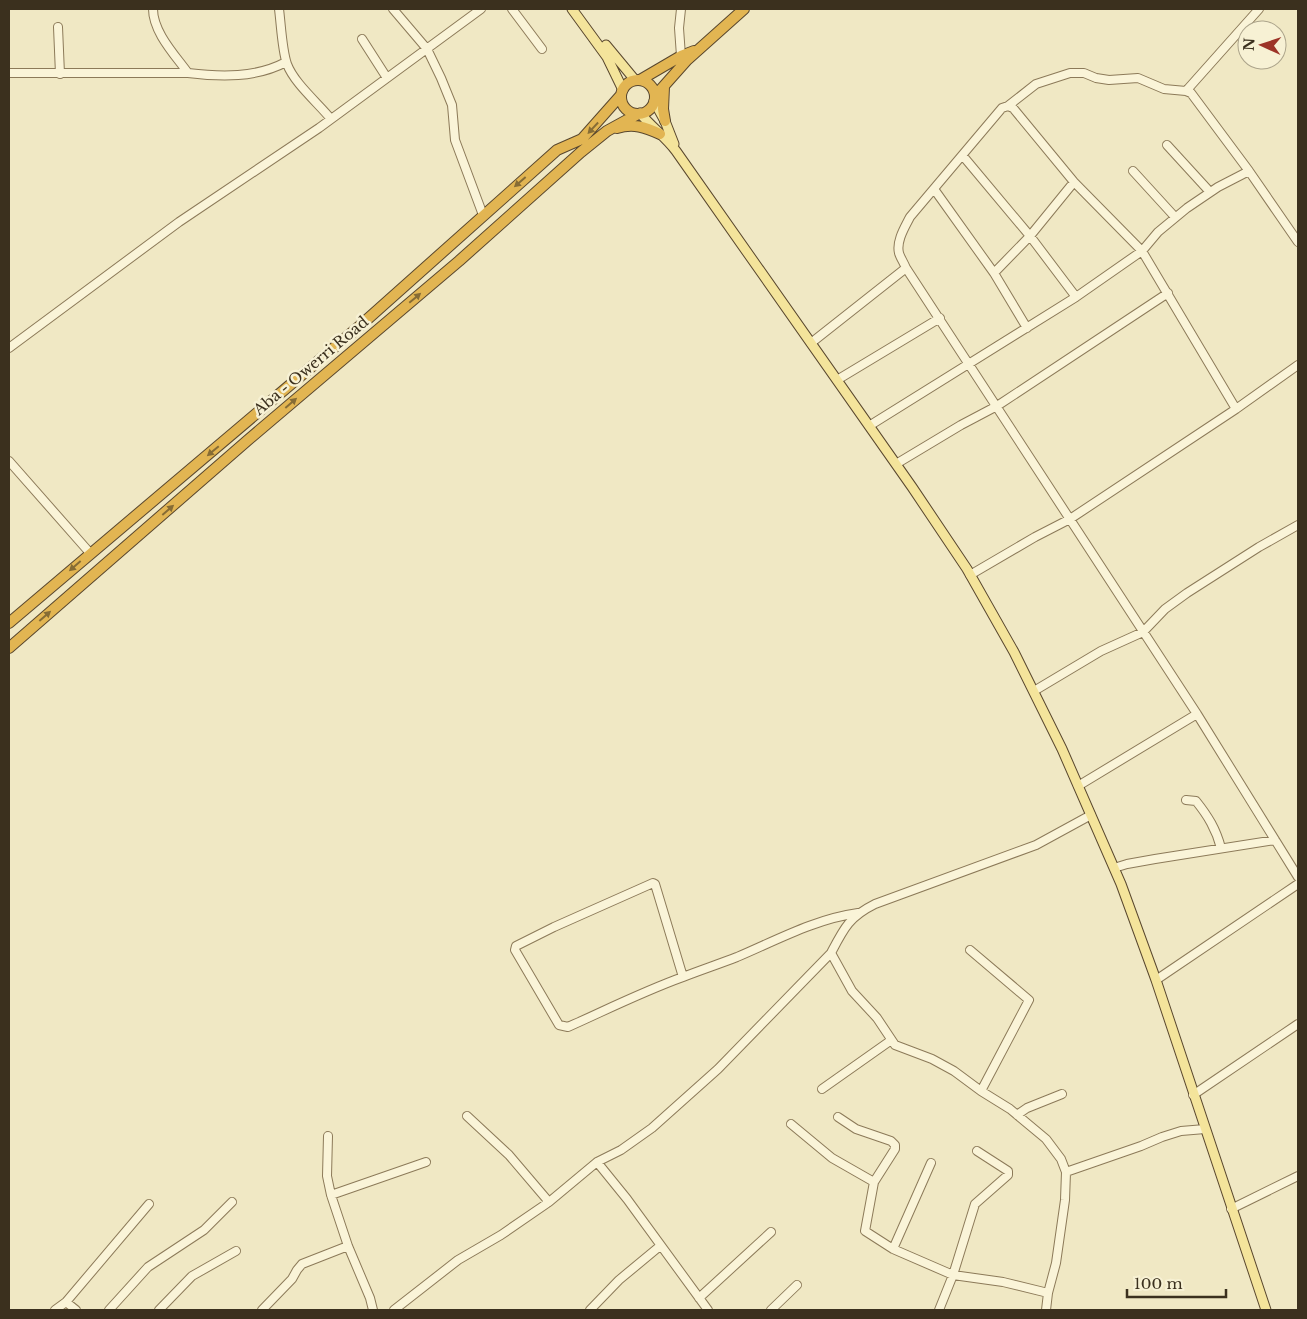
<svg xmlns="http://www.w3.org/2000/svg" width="1307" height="1319" font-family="'Libre Baskerville',serif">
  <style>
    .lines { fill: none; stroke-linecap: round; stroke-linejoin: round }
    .minor-casing { stroke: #8c7a59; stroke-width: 10 }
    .major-casing { stroke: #59472e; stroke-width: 11 }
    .highway-casing { stroke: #59472e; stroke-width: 12 }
    .minor { stroke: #faf4d8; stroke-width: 8 }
    .major { stroke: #f4e49b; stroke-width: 9 }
    .highway { stroke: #e2b552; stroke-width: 10 }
    .oneway { fill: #866c35 }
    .labels { text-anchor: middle; stroke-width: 5; stroke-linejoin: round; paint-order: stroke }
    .street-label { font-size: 15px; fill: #3b301e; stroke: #f7f1d4 }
  </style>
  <rect width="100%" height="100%" fill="#f0e8c4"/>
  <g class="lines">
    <defs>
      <path id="minor" d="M153,9C153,32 175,55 188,73C221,77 256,78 286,62
        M279,9C281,24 282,50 287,64C294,83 318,103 331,119
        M393,9L427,49L441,78L452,105L455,140L483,215
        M512,9L542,49
        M681,9L679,28L681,56
        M58,27L60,74
        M362,39L387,78
        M9,73H188
        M1186,91L1259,9
        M1008,106L1036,84L1070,73H1084L1096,78L1109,80L1138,78L1164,89L1186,91L1191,93L1249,171L1298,242
        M1167,145L1210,192
        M963,156L1030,236L1076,297
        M1133,171L1175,217
        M934,189L994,273L1027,328
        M906,268C904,263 900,257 899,253C896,241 905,227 910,217L1002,108L1008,106L1013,108L1074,182L1142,251L1236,409L1070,519L1035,537L970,575
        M994,273L1030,236L1074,182
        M811,343L906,268L1197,714L1298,877
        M9,348L179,222L319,128L481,9
        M837,380L940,318
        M1236,409L1298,365
        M869,426L1076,297L1142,251L1158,232L1187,208L1218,187L1249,171
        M9,461L90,553
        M896,464L961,425L997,406L1168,293
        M1034,691L1101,651L1143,632L1165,609L1187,593L1259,547L1298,525
        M1078,786L1197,714
        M1186,800L1196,801C1208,816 1216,829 1221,848
        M1114,868L1127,864L1155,859L1275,840
        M970,950L1029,1000L981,1091
        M831,953L852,991L877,1018L895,1045L932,1059L954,1071L981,1091L1010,1109L1046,1139L1061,1159L1066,1172L1065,1200L1056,1263L1048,1293L1046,1310
        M683,977L655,884L653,883L554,927L516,946L515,950L559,1025L568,1027C606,1010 644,991 683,977C701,970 719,964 737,957C777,940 815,919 858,913
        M1156,980L1298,884
        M822,1089L890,1041
        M1193,1095L1298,1024
        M1017,1115L1027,1108L1062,1094
        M467,1116L509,1155L549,1202
        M838,1117L856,1129L891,1141L895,1145V1149L874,1182
        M791,1124L832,1158L874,1182L865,1231L893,1249L953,1275L1003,1282L1048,1293
        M328,1136L327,1176L331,1195L348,1246L370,1298L373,1310
        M597,1162L627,1199L708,1310
        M1066,1172L1141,1146L1162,1137L1181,1131L1205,1129
        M331,1195L426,1162
        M1231,1209L1298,1176
        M893,1249L931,1163
        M699,1298L771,1232
        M66,1302L149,1204
        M55,1310L66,1302L76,1310
        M109,1310L148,1267L204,1230L232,1202
        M159,1310L192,1276L236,1251
        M262,1310L292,1279L297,1270L302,1264L348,1246
        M394,1310L458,1260L501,1235L549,1202L597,1162L621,1150L652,1128L718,1069L831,953C844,928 849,917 875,904L1036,845L1091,815
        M590,1310L619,1280L660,1246
        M771,1310L797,1285
        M939,1310L953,1275L975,1204L1008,1175V1171L977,1151"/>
      <path id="major" d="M572,9L607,57L623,90
        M606,45L635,80
        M654,101L665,121L674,144
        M640,113C651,127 666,137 676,151L912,487L967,569L1014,652L1062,749L1121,884L1156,980L1266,1310"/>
      <path id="highway" d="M640,80L681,56L694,51
        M621 97a17 17 0 1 1 34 0a17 17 0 1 1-34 0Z
        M664,87L663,109L665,121
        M655,96L687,60L744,9
        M617,128C633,123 645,127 660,134
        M9,623L362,324L557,150L582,139L621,95
        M9,648L248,440L459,261L581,152L607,131L638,114"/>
    </defs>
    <use href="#minor" class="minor-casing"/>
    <use href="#major" class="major-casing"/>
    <use href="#highway" class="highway-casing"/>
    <use href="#minor" class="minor"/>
    <use href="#major" class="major"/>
    <use href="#highway" class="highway"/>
  </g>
  <defs><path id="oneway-solid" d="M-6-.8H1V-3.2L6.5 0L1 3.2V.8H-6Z" transform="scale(1.25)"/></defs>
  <g class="oneway">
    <use href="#oneway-solid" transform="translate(593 128) rotate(133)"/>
    <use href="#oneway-solid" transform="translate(520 182) rotate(139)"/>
    <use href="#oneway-solid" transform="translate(415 298) rotate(-40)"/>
    <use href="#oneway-solid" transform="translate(291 403) rotate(-41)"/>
    <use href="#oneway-solid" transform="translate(213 451) rotate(140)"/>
    <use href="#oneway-solid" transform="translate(168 510) rotate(-41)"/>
    <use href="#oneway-solid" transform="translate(75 566) rotate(139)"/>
    <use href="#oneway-solid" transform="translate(45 616) rotate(-41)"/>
  </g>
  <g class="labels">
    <g class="street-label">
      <text transform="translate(311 366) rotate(-40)" y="5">Aba - Owerri Road</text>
    </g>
  </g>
  <rect width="1307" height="1319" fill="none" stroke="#3b301e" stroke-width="20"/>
  <g transform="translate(1262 45) rotate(273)"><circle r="24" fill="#f7f1d4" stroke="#aca48b"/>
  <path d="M0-4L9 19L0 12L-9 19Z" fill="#9d3427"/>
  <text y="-8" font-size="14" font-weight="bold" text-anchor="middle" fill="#3b301e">N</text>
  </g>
  <path d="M1127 1289v8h99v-8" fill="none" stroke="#3b301e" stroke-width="2.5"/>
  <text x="1134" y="1289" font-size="15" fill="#3b301e" stroke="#f7f1d4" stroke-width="4" paint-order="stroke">100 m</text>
</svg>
